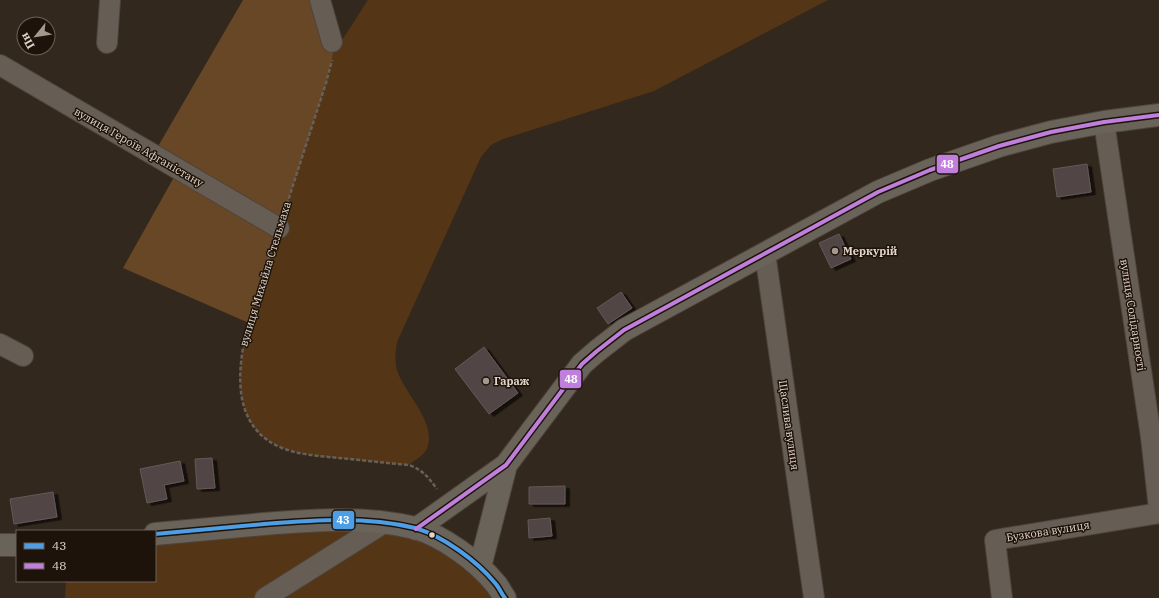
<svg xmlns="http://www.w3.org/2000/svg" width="1159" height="598" font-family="'IBM Plex Serif',serif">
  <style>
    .green { fill: #543616 }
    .forest { fill: #684726 }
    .building { fill: #514444; stroke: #645957; filter: url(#shadow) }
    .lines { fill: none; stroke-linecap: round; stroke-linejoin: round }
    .street-casing { stroke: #4e443b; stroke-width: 22 }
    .secondary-casing { stroke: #4e443b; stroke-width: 24 }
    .path { stroke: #686058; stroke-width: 2.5; stroke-dasharray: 4 2; stroke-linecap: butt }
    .street { stroke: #665d54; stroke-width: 20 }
    .secondary { stroke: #696359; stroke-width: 22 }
    .bus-1-casing { stroke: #1d130a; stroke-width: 7 }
    .bus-2-casing { stroke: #1d130a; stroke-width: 7 }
    .bus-1 { stroke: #4d9ee5; stroke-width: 4 }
    .bus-2 { stroke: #c07fdc; stroke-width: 4 }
    .poi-dot { fill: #a5988c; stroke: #1d130a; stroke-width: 1.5 }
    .bus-dot { fill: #e3d5c8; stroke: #1d130a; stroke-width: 1.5 }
    .labels { text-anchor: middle; stroke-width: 3; stroke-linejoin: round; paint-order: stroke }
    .street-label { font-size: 11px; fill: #e3d5c8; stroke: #1d130a }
    .poi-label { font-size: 11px; font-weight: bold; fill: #e3d5c8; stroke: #1d130a; text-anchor: start }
    .line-badge { stroke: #1d130a; stroke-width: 1.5 }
    .badge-label { font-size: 11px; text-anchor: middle; font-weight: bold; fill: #fff }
  </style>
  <defs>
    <filter id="shadow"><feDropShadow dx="4.5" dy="2.5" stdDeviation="0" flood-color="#0009"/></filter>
  </defs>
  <rect width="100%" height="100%" fill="#33281d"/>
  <path class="green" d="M368,0H828L654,91L503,139L491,145L481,157L397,342C396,350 394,361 397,370C404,393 435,420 428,446C426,454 415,460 409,465C387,463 366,461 345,459C318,456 289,455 266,439C231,414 239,358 249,323L326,83L333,54Z
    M416,529L496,584L490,598H65L66,581H155V534Z"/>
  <path class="forest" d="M243,0H320L332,42L333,54L326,83L249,323L123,268L178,170L153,155Z"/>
  <path class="building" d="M1087,164L1091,192L1057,197L1053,169Z
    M839,234L851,259L831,268L819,243Z
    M621,292L632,308L608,324L597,308Z
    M484,347L518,393L489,414L455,369Z
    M212,458L215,488L197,489L195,459Z
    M180,461L184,481L164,485L167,499L147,503L140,469Z
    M565,486V504H529V487Z
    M53,492L57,517L14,524L10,499Z
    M550,518L552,536L529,538L528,520Z"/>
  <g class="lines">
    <defs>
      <path id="street" d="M320,0L332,42
        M107,43L110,0
        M0,65L279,228
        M1104,122L1151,437L1159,509
        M765,253L814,598
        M0,344L23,356
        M265,598L384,523
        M1002,598L995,540L1159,513"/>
      <path id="secondary" d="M416,529L506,465L582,364L597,351L624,330L878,192L930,170L999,146L1051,132L1104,122L1159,115
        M155,534C191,531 228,527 264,524C315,520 366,516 415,528C443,536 477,561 495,583C499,587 501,593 505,598
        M0,545H17
        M480,567L506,465"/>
    </defs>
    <use href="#street" class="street-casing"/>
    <use href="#secondary" class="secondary-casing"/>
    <path class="path" d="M285,210L326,83L332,60
      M273,245C256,301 204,416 282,448C300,455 320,456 339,458C362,460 385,463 409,465C423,470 428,477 437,489"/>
    <use href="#street" class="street"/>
    <use href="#secondary" class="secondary"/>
    <defs>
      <path id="bus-1" d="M155,534C191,531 228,527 264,524C315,520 366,516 415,528C443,536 477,561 495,583C499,587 501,593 505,598"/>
      <path id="bus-2" d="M416,529L506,465L582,364L597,351L624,330L878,192L930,170L999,146L1051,132L1104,122L1159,115"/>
    </defs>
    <use href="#bus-1" class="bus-1-casing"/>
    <use href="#bus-2" class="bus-2-casing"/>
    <use href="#bus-1" class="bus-1"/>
    <use href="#bus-2" class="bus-2"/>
  </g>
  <g class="poi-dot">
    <circle cx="835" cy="251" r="4"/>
    <circle cx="486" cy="381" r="4"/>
  </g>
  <circle class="bus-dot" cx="432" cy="535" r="3.5"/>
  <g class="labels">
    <g class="street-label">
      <text transform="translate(139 147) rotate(30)" y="4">вулиця Героїв Афганістану</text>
      <text transform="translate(265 274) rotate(-73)" y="4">вулиця Михайла Стельмаха</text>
      <text transform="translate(1133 315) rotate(81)" y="4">вулиця Солідарності</text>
      <text transform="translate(789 425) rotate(82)" y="4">Щаслива вулиця</text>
      <text transform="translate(1048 531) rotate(-9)" y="4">Бузкова вулиця</text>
    </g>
    <g class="poi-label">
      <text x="843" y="255">Меркурій</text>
      <text x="494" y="385">Гараж</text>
    </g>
  </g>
  <g class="line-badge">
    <rect x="936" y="154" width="23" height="20" rx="4" fill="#c07fdc"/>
    <rect x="559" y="369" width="23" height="20" rx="4" fill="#c07fdc"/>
    <rect x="332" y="510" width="23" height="20" rx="4" fill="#4d9ee5"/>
  </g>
  <g class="badge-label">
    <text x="947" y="168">48</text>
    <text x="571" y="383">48</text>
    <text x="343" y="524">43</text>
  </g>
  <rect x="16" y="530" width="140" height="52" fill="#1d130a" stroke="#6c6156"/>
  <rect x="24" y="543" width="20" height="6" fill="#4d9ee5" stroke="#6c6156"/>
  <text x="52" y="550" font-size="12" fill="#e3d5c8">43</text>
  <rect x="24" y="563" width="20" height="6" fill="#c07fdc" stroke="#6c6156"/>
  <text x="52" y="570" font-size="12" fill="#e3d5c8">48</text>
  <g transform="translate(36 36) rotate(240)"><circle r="19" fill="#1d130a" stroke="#6c6156"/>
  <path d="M0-3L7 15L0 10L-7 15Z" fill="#a5988c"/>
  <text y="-6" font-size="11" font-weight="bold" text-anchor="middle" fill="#e3d5c8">Пн</text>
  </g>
</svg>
